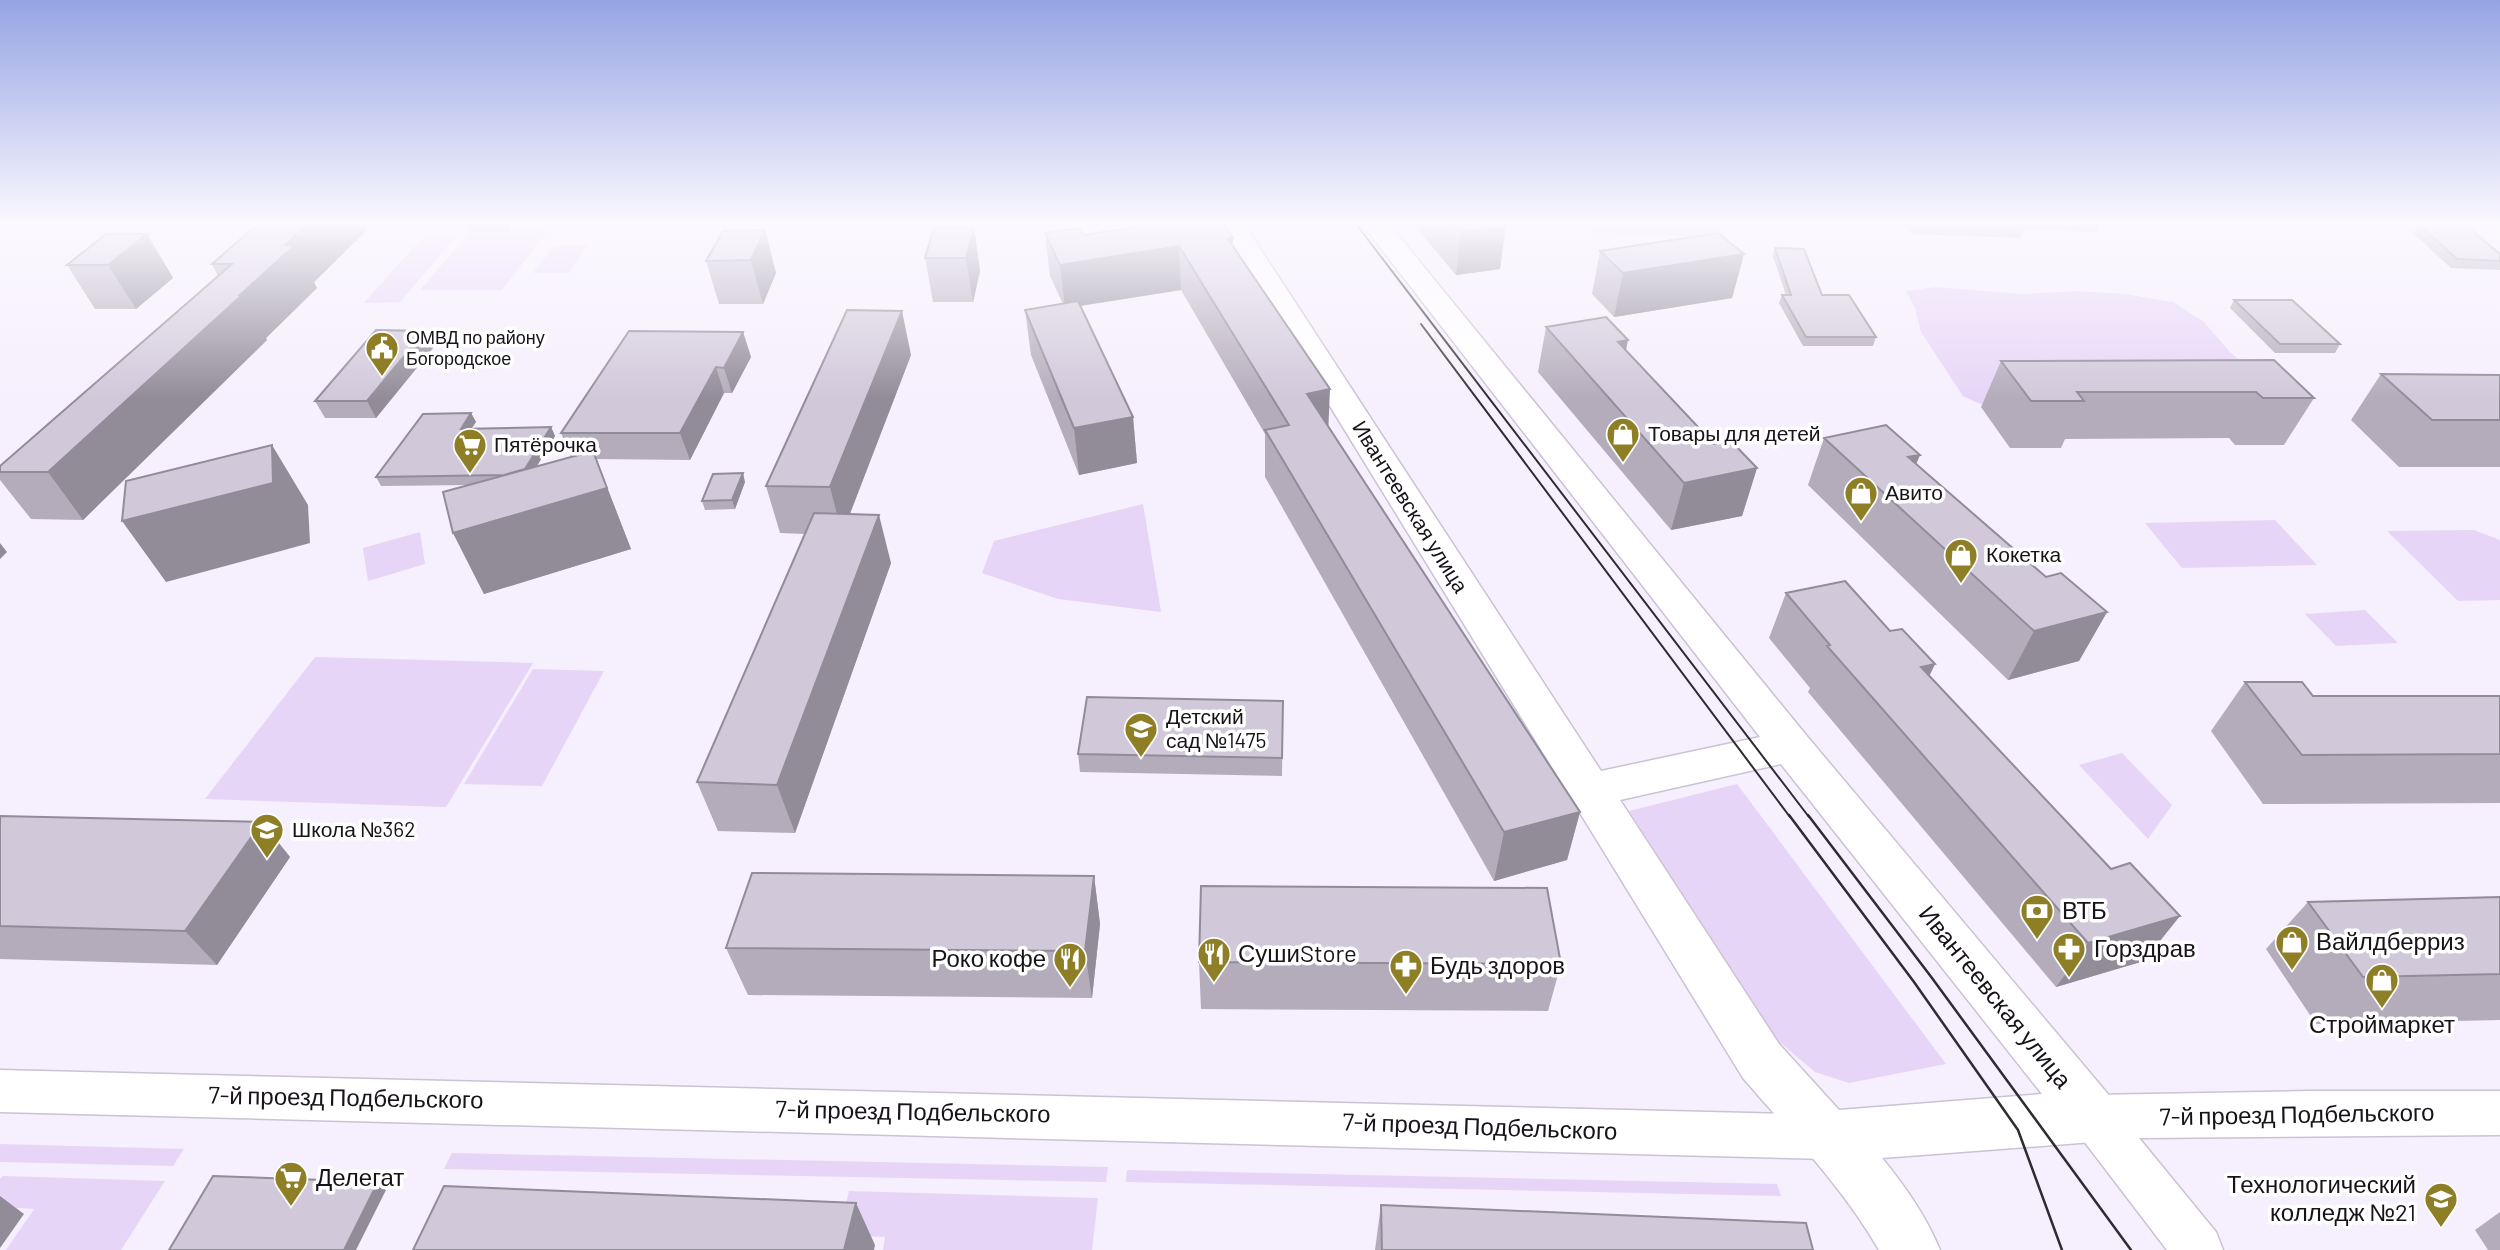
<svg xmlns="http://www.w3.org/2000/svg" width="2500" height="1250" font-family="Barlow,sans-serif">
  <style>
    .green { fill: #e7d5f7 }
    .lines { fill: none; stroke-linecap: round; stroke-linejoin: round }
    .street-casing { stroke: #cbc2d4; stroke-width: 3 }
    .secondary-casing { stroke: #cbc2d4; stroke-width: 3 }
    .street { fill: #fff; fill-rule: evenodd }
    .secondary { fill: #fff; fill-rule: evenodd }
    .tram-far1 { stroke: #2f2b32; stroke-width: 2 }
    .tram { stroke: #2f2b32; stroke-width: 2.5 }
    .wall { fill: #b4acbb }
    .shaded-wall { fill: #928c99 }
    .building { fill: #d1c8da; stroke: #928c99; stroke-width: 2 }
    .labels { text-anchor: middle; stroke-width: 7; stroke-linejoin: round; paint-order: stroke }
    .far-poi-label { font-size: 18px; fill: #171319; stroke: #fff; text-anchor: start }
    .poi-label { font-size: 21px; fill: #171319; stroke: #fff; text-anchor: start }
    .street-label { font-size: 21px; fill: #171319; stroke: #fff }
    .near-poi-label { font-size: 24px; fill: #171319; stroke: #fff; text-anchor: start }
    .near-street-label { font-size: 24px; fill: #171319; stroke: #fff }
  </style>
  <rect width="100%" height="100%" fill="#f6effd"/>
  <path class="green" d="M1589,224H1721L1726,238L1592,233Z
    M471,231H548L502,290H420Z
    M421,239H454L400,302L364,303Z
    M588,245L569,273H533L554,246Z
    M1935,287L2024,294L2076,291L2125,294L2173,302L2204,322L2229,351L2259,378L1980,404L1963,396L1921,332L1915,308L1906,291Z
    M1143,504L1161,612L1058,599L982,573L994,541Z
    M2275,520L2317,565L2182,568L2145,523Z
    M2474,530L2500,540V600L2458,601L2387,531Z
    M420,532L425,564L368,581L363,548Z
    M2365,610L2398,643L2336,646L2305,614Z
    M315,657L533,663L446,807L205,799Z
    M533,669L604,671L542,786L464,784Z
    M2122,753L2172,805L2148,839L2079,765Z
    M1737,784L1946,1064L1849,1083L1815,1072L1777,1040L1629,811Z
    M0,1144L184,1149L173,1166L0,1162Z
    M452,1153L1108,1167L1106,1182L444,1169Z
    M1127,1170L1777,1184L1781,1196L1126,1182Z
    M3,1176L165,1181L121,1250H6L34,1209L0,1207V1179Z
    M849,1191L1098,1198L1092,1250H883L885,1237L839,1235Z"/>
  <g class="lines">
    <defs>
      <path id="street" d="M0,1070L1826,1115L1842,1121L1849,1137L1842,1153L1826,1159L0,1112Z
        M2309,1091H2500V1135L2139,1138L2216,1232L2223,1250H2167L2077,1132L2070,1117L2077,1102L2093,1095Z"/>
      <path id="secondary" d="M1218,224H1244L1601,771L1760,737L1362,224H1389L1806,735L2112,1099L2120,1117L2112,1135L2093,1142L1882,1158C1905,1186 1926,1216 1940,1250H1879C1842,1186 1791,1134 1743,1078ZM1781,764L2042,1094L1839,1110L1779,1044L1620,800Z"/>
    </defs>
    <use href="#street" class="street-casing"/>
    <use href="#secondary" class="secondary-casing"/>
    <use href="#street" class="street"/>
    <use href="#secondary" class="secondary"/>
    <path class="tram-far1" d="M1356,224L1809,817
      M1421,324L1790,817"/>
    <path class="tram" d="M1789,815L1914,982L2018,1130L2062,1250
      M1808,815L1932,978L2131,1250"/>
  </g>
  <path class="wall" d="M258,224H373L314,282L317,288L266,338L267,340L83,520L31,519L0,480V466L218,276L212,264Z
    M465,224H513L507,231H469Z
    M1140,224H1223L1233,238V247L1328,425L1580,812L1567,860L1494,881L1265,477V434L1181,290L1081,306L1133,417L1137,463L1079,475L1031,355L1025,310L1063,304L1050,276L1045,233L1083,235L1141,226Z
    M1413,224H1504L1500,269L1456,275Z
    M1905,224H2101L2097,232L2024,229L2021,238L1912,234Z
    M2418,224L2500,254V270L2451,268L2413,233Z
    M974,228L980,271L973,302H933L925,258Z
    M765,230L776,273L763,304H719L706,261Z
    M147,234L173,278L136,309H95L67,265Z
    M1775,248L1822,295L1876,337L1873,346H1803L1779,303L1782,295H1786L1773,256Z
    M1600,251L1744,254L1732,298L1614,317L1592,294Z
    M2234,300L2340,344L2335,353H2275L2230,308Z
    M1546,327L1626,351L1714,444L1757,468L1742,516L1671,530L1538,372Z
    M743,332L751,357L732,393H724L690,460L596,459L631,549L484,594L453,533L469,485L381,486L376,477L471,413L476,422L471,428L551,427L555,436L537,466L571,457L561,433Z
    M433,348L376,418H325L315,401Z
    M911,355L850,514L891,563L795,833L718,831L697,782L805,534L780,533L766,486Z
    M2001,361L2314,398L2284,445H2235L2229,438L2065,439L2061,448H2010L1981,407Z
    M2381,374L2500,375V467H2399L2351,420Z
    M1824,438L2046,577L2107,612L2079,661L2008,680L1808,485Z
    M745,482L735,509L705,510L702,501Z
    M1786,593L1890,631L1935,664L1929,676L2144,961L2056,987L1808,692L1810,688L1769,638Z
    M2245,682L2313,696H2500V803L2263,804L2211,731Z
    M1283,701L1282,776L1080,772L1078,754Z
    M0,816L262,822L290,857L217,965L0,959Z
    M1094,876L1100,924L1092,998L748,995L726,948Z
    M2500,897V1020L2316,1024L2266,949L2308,902Z
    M1199,962L1561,964L1548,1011L1201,1009Z
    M1381,1205L1813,1250H1375Z
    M2500,1212V1250H2488L2475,1230Z"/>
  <path class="shaded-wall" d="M308,224H373L314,282L317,288L266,338L267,340L83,520L48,472L240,295L285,245Z
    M504,224H513L507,231Z
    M1506,226L1500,269L1456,275L1461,232Z
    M974,228L980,271L973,302L966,258Z
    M765,230L776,273L763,304L751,260Z
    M147,234L173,278L136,309L108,265Z
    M1233,238L1234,281L1228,239Z
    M1179,246L1181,290L1065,308L1060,265Z
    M1744,254L1732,298L1614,317L1623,273Z
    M902,311L911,355L842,534L830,487Z
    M425,331L433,348L376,418L367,401Z
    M743,332L751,357L732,393L724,368Z
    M1628,340L1619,386L1618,342Z
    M716,367L724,393L690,460L680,433Z
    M1330,389L1328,436L1307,394Z
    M471,413L476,422L465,438L461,429Z
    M1133,417L1137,463L1079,475L1074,428Z
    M551,427L555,436L526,484L522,475Z
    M272,445L308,505L310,543L166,582L122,521Z
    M593,451L631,549L484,594L453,533Z
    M1920,455L1900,502L1908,457Z
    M1757,468L1742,516L1671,530L1684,483Z
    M743,473L745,482L735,509L732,500Z
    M879,515L891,563L795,833L777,785Z
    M0,543L7,552L0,559Z
    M2107,612L2079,661L2008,680L2034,631Z
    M1935,664L1913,710L1921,667Z
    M1580,812L1567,860L1494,881L1504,832Z
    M262,822L290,857L217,965L185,931Z
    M1094,876L1100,924L1092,998L1085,951Z
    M2180,916L2144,961L2056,987L2088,943Z
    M378,1182L386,1190L356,1250H344Z
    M0,1196L24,1214L0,1248Z
    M856,1203L875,1245L874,1250H844Z"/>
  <path class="building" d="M258,224H308L285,245H295L240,295H242L48,472H0V466L232,264H212Z
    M1157,224H1223L1233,238L1228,239L1330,389L1307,394L1580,812L1504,832L1265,430L1289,425L1179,246L1060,265L1045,233L1079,228L1083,235Z
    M1454,224H1504L1506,226L1461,232Z
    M2418,224L2468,227L2500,254V261L2457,259Z
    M934,228H974L966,258H925Z
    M765,230L751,260L706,261L723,231Z
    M1718,233L1744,254L1623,273L1600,251Z
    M106,234H147L108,265H67Z
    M1775,248L1804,249L1822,295H1849L1876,337H1806L1782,295H1791Z
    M2234,300H2292L2340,344H2280Z
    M1078,301L1133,417L1074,428L1025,310Z
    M847,310L902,311L830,487L766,486Z
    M1606,317L1628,340L1618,342L1714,444L1731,441L1757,468L1684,483L1546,327Z
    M376,330L425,331L367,401H315Z
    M629,331L743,332L724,368L716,367L680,433H561Z
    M2274,360L2314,398H2263L2256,392H2077L2084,401H2031L2001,361Z
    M2381,374L2500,375V420H2432Z
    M471,413L461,429L551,427L525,469L504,475L376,477L423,414Z
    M1886,425L1920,455L1908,457L2046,577L2061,573L2107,612L2034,631L1824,438Z
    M272,445L273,483L122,521L126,481Z
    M593,451L607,488L453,533L443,492Z
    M743,473L732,500L702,501L713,474Z
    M814,513L879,515L777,785L697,782Z
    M1845,581L1890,631L1902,629L1935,664L1921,667L2111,869L2130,863L2180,916L2088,943L1827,646L1830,645L1786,593Z
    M2245,682H2302L2313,696H2500V754L2302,755Z
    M1087,697L1283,701L1282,758L1078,754Z
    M0,816L262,822L185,931L0,926Z
    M752,873L1094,876L1085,951L726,948Z
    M1201,886L1547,888L1561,964L1199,962Z
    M2500,897V974L2363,977L2308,902Z
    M213,1176L378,1182L344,1250H169Z
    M444,1186L856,1203L844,1250H413Z
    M1381,1205L1806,1223L1813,1250H1382Z"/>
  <linearGradient id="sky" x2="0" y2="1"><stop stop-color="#95a4e4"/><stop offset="0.56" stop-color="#fbf8fe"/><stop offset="1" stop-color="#fbf8fe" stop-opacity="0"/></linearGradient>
  <rect width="2500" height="399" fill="url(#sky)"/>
  <defs>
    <symbol id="civic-pin" viewBox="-11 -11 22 30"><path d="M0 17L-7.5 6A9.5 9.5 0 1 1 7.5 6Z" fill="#8e7f26" stroke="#fff"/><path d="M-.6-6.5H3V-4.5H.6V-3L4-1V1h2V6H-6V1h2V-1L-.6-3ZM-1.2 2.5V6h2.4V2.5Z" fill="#fff"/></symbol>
    <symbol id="shop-pin" viewBox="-11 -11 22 30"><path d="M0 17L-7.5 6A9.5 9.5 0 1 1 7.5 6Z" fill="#8e7f26" stroke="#fff"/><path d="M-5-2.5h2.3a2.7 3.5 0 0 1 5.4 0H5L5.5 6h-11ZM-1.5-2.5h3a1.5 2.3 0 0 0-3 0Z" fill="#fff"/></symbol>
    <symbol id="supermarket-pin" viewBox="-11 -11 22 30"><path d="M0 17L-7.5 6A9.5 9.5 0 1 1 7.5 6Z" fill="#8e7f26" stroke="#fff"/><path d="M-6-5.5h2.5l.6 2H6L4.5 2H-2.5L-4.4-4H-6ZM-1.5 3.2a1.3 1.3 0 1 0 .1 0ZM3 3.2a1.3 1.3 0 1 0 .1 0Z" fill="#fff"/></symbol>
    <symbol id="school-pin" viewBox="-11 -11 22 30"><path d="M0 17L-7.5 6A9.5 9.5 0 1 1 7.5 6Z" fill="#8e7f26" stroke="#fff"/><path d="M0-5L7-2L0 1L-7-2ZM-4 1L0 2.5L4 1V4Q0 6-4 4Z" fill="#fff"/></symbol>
    <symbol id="bank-pin" viewBox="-11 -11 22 30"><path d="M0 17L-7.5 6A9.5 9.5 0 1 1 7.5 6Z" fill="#8e7f26" stroke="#fff"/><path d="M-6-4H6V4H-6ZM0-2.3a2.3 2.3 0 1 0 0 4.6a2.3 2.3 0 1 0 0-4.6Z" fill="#fff"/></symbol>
    <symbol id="pharmacy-pin" viewBox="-11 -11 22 30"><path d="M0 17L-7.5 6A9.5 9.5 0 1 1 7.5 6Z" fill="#8e7f26" stroke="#fff"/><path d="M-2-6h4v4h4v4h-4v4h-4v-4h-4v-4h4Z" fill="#fff"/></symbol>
    <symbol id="restaurant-pin" viewBox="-11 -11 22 30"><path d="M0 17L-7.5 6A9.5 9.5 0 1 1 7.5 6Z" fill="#8e7f26" stroke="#fff"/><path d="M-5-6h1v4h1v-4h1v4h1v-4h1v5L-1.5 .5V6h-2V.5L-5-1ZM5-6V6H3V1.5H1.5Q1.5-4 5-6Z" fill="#fff"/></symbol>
    <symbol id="university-pin" viewBox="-11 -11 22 30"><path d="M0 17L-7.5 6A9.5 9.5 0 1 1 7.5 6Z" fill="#8e7f26" stroke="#fff"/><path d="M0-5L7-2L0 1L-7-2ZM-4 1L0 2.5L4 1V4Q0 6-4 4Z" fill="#fff"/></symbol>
  </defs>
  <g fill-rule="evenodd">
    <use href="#civic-pin" x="363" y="329" width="38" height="52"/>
    <use href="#shop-pin" x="1604" y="415" width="38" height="52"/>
    <use href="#supermarket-pin" x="451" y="426" width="38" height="52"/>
    <use href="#shop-pin" x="1842" y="474" width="38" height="52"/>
    <use href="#shop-pin" x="1942" y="536" width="38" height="52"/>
    <use href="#school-pin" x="1122" y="710" width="38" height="52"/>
    <use href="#school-pin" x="248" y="811" width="38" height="52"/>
    <use href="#bank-pin" x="2018" y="892" width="38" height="52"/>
    <use href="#shop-pin" x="2273" y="923" width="38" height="52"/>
    <use href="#pharmacy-pin" x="2050" y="930" width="38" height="52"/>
    <use href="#restaurant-pin" x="1195" y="935" width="38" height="52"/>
    <use href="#restaurant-pin" x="1051" y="940" width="38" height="52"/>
    <use href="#pharmacy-pin" x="1387" y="947" width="38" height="52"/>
    <use href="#shop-pin" x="2363" y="961" width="38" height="52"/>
    <use href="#supermarket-pin" x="272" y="1159" width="38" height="52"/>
    <use href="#university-pin" x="2422" y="1180" width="38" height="52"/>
  </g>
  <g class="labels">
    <g class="far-poi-label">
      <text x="406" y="344">ОМВД по району<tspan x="406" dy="21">Богородское</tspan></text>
    </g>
    <g class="poi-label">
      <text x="1648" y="441">Товары для детей</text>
      <text x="494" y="452">Пятёрочка</text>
      <text x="1885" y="500">Авито</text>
      <text x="1986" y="562">Кокетка</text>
      <text x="1166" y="724">Детский<tspan x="1166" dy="24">сад №1475</tspan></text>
      <text x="292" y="837">Школа №362</text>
    </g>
    <g class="street-label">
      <text transform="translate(1410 507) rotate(58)" y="7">Ивантеевская улица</text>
    </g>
    <g class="near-poi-label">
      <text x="2062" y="919">ВТБ</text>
      <text x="2316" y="950">Вайлдберриз</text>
      <text x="2094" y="957">Горздрав</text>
      <text x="1238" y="962">СушиStore</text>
      <text x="1046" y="967" text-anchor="end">Роко кофе</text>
      <text x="1430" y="974">Будь здоров</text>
      <text x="2382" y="1033" text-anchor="middle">Строймаркет</text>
      <text x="316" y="1186">Делегат</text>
      <text x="2416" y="1193" text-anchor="end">Технологический<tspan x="2416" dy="28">колледж №21</tspan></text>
    </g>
    <g class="near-street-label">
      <text transform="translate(1995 997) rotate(51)" y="8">Ивантеевская улица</text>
      <text transform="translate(346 1098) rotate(1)" y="8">7-й проезд Подбельского</text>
      <text transform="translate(913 1112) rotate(1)" y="8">7-й проезд Подбельского</text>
      <text transform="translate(2297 1115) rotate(-1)" y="8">7-й проезд Подбельского</text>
      <text transform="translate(1480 1127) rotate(2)" y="8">7-й проезд Подбельского</text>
    </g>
  </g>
</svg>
